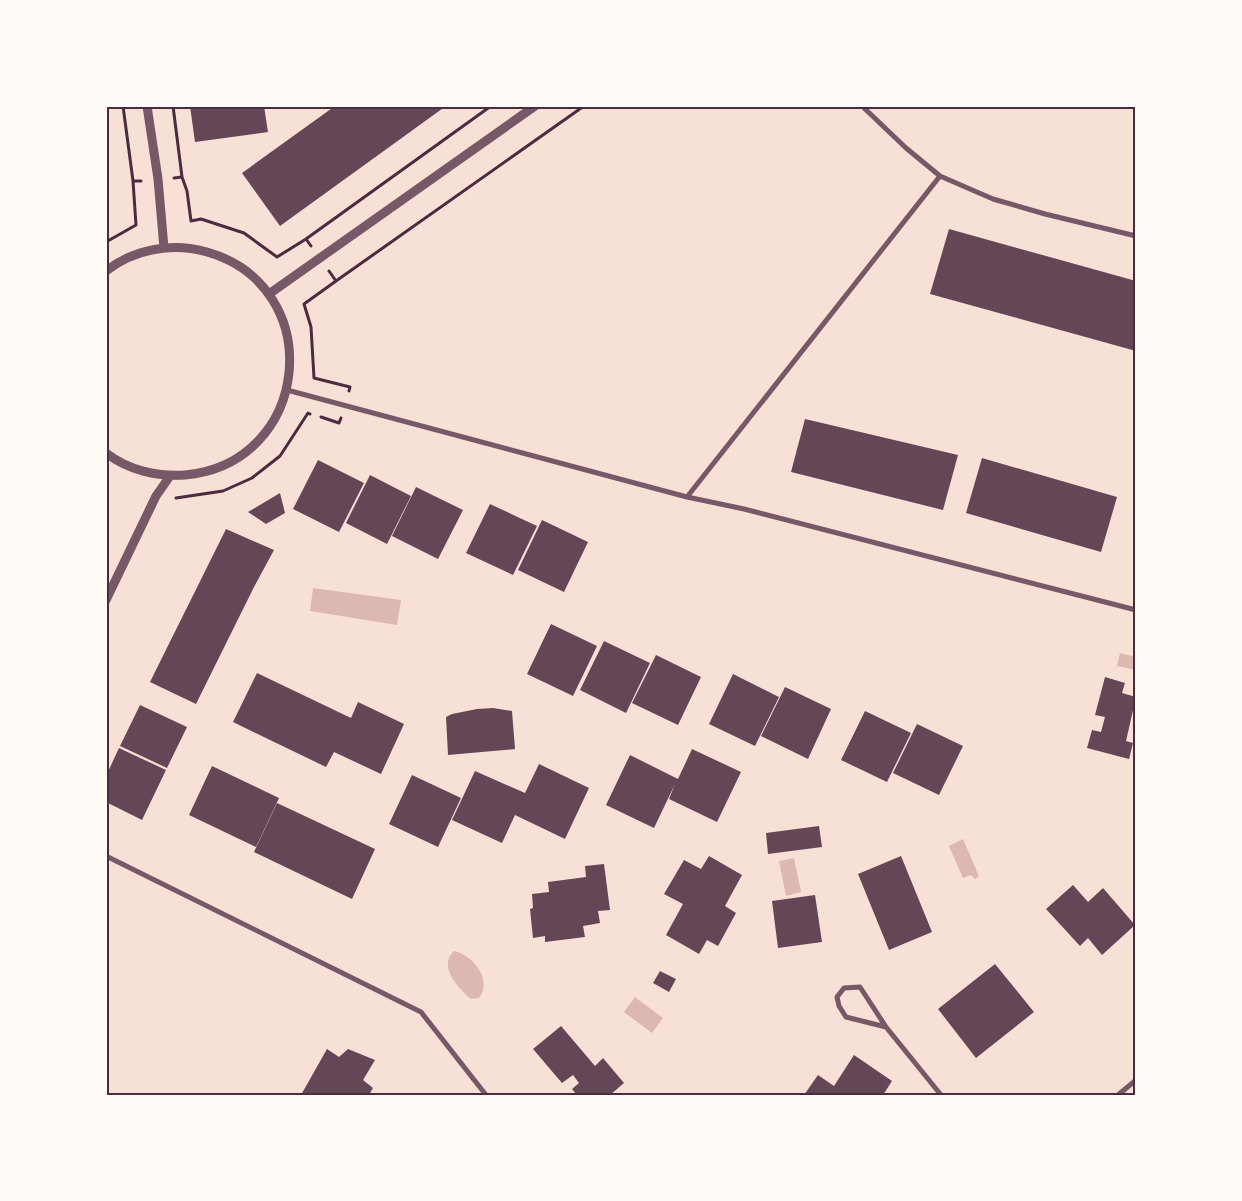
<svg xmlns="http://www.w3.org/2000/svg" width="1242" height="1201" font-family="'Playfair Display',serif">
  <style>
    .water { fill: #dcb8b0 }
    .building { fill: #644757 }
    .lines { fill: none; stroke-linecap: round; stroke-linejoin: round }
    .path { stroke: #4a2c40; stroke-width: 3 }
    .minor { stroke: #755966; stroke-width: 5 }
    .tertiary { stroke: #755966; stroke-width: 9 }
    .neatline { fill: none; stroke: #4a2c40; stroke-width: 2 }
  </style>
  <rect width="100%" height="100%" fill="#f7e1d7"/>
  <path class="water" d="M313,588L401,600L397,625L310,611Z
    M1120,653L1136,657V670L1117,666Z
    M963,839L979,876L975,879L971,875L963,878L949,846Z
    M794,858L801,892L786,896L779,861Z
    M454,951C473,955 493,980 479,998L471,999C459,989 437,966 454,951Z
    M635,997L663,1018L652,1033L624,1012Z"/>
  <path class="building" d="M190,106H264L268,132L195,142Z
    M335,106H446L280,226L242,173Z
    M949,229L1136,281V351L930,294Z
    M805,419L958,455L943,510L791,472Z
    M982,458L1117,497L1101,552L966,513Z
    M318,460L364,483L339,532L293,509Z
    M370,475L411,496L387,544L346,523Z
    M416,487L463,510L438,559L392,536Z
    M280,493L285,513L266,524L248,512Z
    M490,504L537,526L513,575L466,553Z
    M542,520L588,542L564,592L518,570Z
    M226,529L274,550L254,587L196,704L150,682Z
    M551,624L597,646L573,696L527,674Z
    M604,641L650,663L626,713L580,690Z
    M656,655L701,677L678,725L632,703Z
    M257,673L351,718L358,702L404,724L381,774L334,752L326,767L233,722Z
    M733,674L779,697L755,746L709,724Z
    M1105,677L1125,683L1122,693L1136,697L1126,741L1133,743L1129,759L1087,748L1092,730L1101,732L1105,717L1095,715Z
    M785,687L831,709L808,759L761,736Z
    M140,705L187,727L167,768L120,746Z
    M493,708L512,711L515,749L448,755L446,717L452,714L477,709Z
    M865,711L911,733L887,782L841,760Z
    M917,724L963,746L939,795L893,773Z
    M119,748L166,770L142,820L106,802V776Z
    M692,749L741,772L717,822L669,799L675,784L654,828L606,805L630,755L678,779Z
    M539,764L589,788L565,839L515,815L502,843L452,820L475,771L525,793Z
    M212,766L279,798L256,847L189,815Z
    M412,775L461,798L438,847L389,824Z
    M277,803L375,849L352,899L254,852Z
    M819,826L822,847L768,854L766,833Z
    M709,856L742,875L725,906L736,913L718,946L707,940L699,954L666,935L683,904L664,894L684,860L701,869Z
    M901,856L932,932L889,950L858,874Z
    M604,864L610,910L598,911L600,923L583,926L585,937L545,942V936L533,938L530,909L533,908L532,894L549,892L548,882L586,877L585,866Z
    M1073,885L1088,902L1103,888L1135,925L1102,955L1088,938L1080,946L1046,909Z
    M815,895L822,942L778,948L772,901Z
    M995,964L1034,1012L976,1058L938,1009Z
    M660,971L676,979L669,992L653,983Z
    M561,1026L595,1066L603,1058L624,1083L610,1095H577L572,1089L579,1083L573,1075L562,1083L533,1049Z
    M327,1049L339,1057L348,1049L375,1060L363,1080L373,1088L369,1095H301Z
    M854,1055L892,1081L883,1095H804L818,1075L834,1086Z"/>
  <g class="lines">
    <path class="path" d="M123,106L133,181
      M173,106L182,177
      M174,178L182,177L187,191L191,221L201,219L244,233L277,257L306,239L311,246
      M306,239L491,106
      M106,242L136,225L133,181H141
      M329,271L336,281L304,304L311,327L314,378L350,387L349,391
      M336,281L584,106
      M321,417L339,423L341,418
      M176,498L223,491L252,478L280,456L308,413L310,414"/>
    <path class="minor" d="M862,106L906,148L940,176L993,199L1045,214L1136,236
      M287,390L687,497L744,509L1136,610
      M687,497L940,176
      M106,856L421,1012L486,1095
      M886,1027L846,1017L839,1006L837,997L844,988L860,987L886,1027L941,1095
      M1118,1095L1136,1080"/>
    <path class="tertiary" d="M147,106L158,179L164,248
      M106,271C134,249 173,242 207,252C329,287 311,464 185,475C157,477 128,470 106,453
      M269,294L535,106
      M106,600L156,496L170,476"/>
  </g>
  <rect width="1242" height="1201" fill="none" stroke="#fffaf5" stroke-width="215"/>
  <rect x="108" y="108" width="1026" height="986" class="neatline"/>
</svg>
